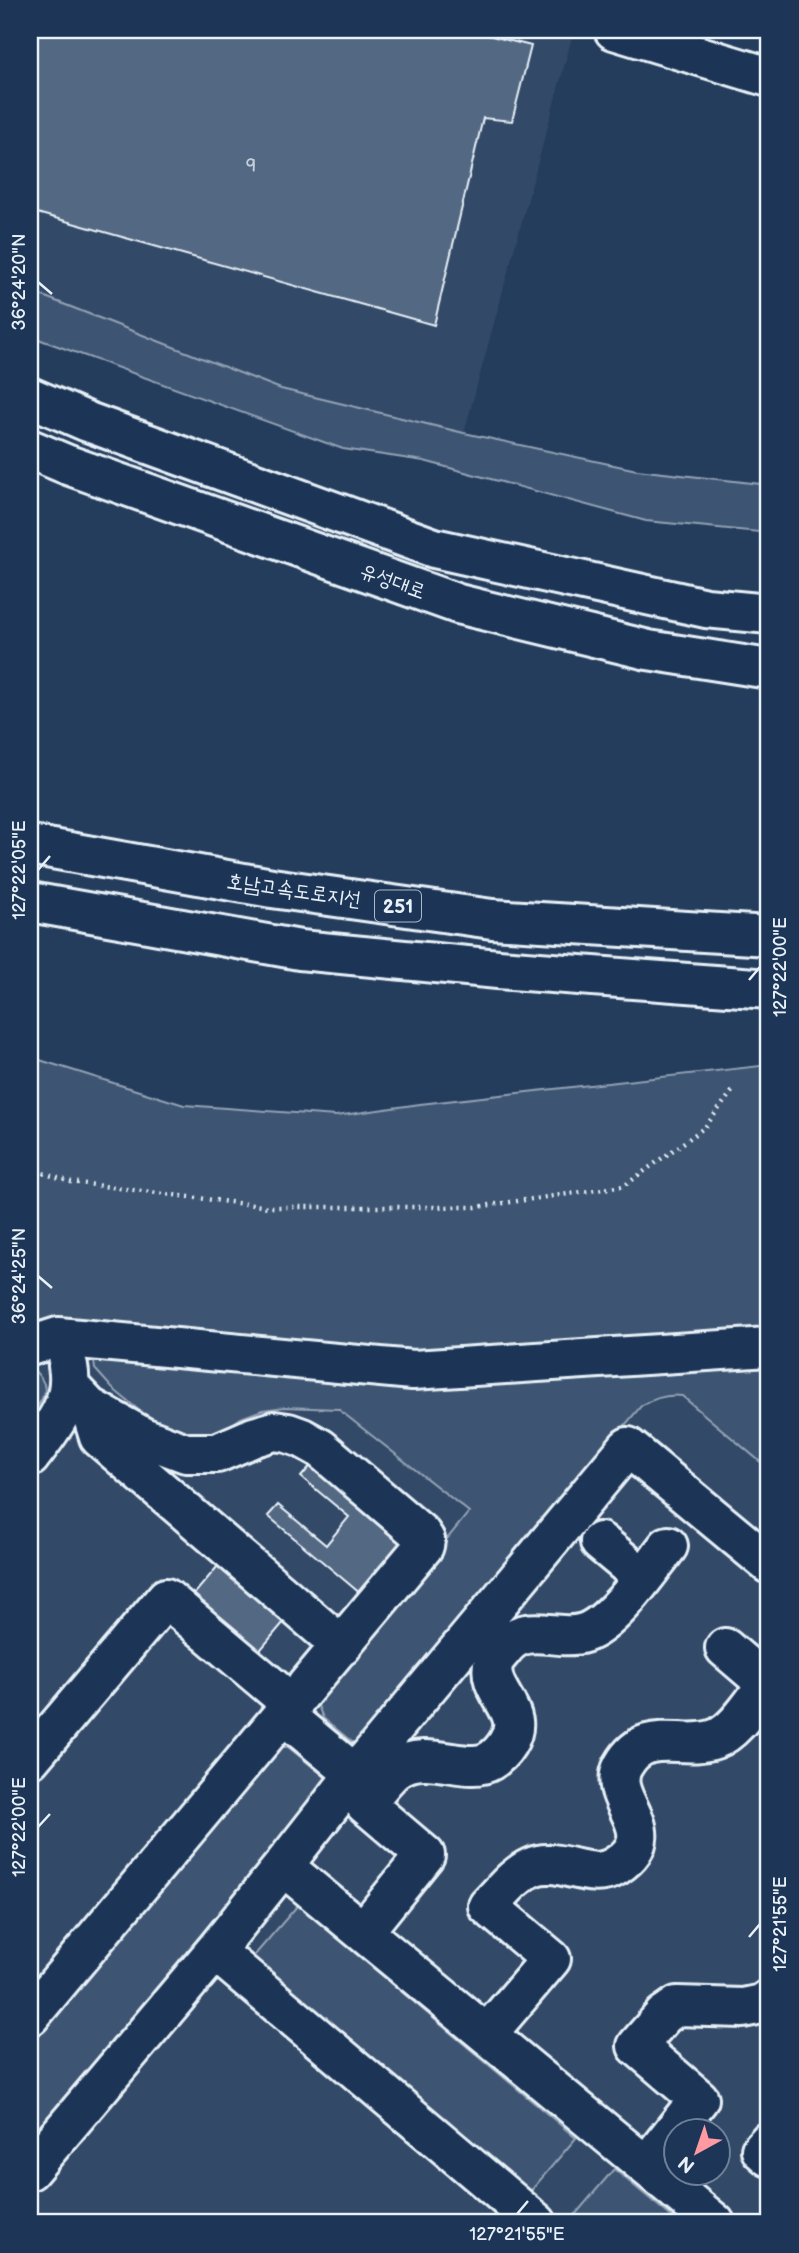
<svg xmlns="http://www.w3.org/2000/svg" width="799" height="2253" font-family="'Balsamiq Sans','Poor Story',sans-serif">
  <style>
    .built { fill: #334a68; fill-rule: evenodd }
    .green { fill: #3e5472; stroke: #93a2b5; stroke-width: 2 }
    .building { fill: #536782; stroke: #e8f1f8; stroke-width: 2 }
    .lines { fill: none; stroke-linecap: round; stroke-linejoin: round }
    .minor-casing { stroke: #e8f1f8; stroke-width: 44 }
    .major-casing { stroke: #e8f1f8; stroke-width: 44 }
    .highway-casing { stroke: #e8f1f8; stroke-width: 44 }
    .path { stroke: #e8f1f8; stroke-width: 4.5; stroke-dasharray: 2 5; stroke-linecap: butt }
    .minor { stroke: #1d3557; stroke-width: 38 }
    .major { stroke: #1d3557; stroke-width: 38 }
    .highway { stroke: #1d3557; stroke-width: 38 }
    .ticks { fill: none; stroke: #e8f1f8; stroke-width: 2.5 }
    .labels { text-anchor: middle; stroke-width: 7; stroke-linejoin: round; paint-order: stroke }
    .number-label { font-size: 18px; fill: #c3ceda }
    .shield { fill: #1d3557; stroke: #abb9c8; stroke-width: 2 }
    .shield-label { font-size: 19px; font-weight: bold; fill: #e8f1f8 }
    .street-label { font-size: 21px; fill: #e8f1f8; stroke: #1d3557 }
    .neatline { fill: none; stroke: #e8f1f8; stroke-width: 2.5 }
    .ticks-label { font-size: 18px; text-anchor: middle; fill: #e8f1f8 }
  </style>
  <rect width="100%" height="100%" fill="#253d5d"/>
  <filter id="ink" filterUnits="userSpaceOnUse"><feTurbulence type="fractalNoise" baseFrequency=".0143" numOctaves="2"/><feDisplacementMap in="SourceGraphic" scale="14" xChannelSelector="R" yChannelSelector="G"/><feConvolveMatrix kernelMatrix="1 2 1 2 8 2 1 2 1" color-interpolation-filters="sRGB"/></filter>
  <g filter="url(#ink)">
    <path class="built" d="M30,30H574L464,433L281,389L30,291Z
      M59,1320L769,1335V2223H30V1323ZM676,2130H718V2172H676Z"/>
    <path class="green" d="M30,291L281,389L464,433L637,470L769,485V533L646,521L424,461L343,449L30,336Z
      M30,1057L184,1105L336,1116L420,1104L769,1065V1335L412,1351L59,1320L30,1323Z
      M93,1354L346,1385L457,1386L769,1365V1469L682,1396C666,1394 654,1398 641,1406L357,1746L323,1718L318,1706L323,1691L469,1512L338,1409L285,1407L262,1410L241,1418L222,1431L205,1438L158,1426L112,1388L95,1369Z
      M30,1367C53,1385 46,1396 30,1416Z
      M280,1747H288L330,1781L30,2138V2036L270,1754Z
      M298,1905L576,2138L529,2193L253,1957Z
      M614,2169L679,2223H568Z"/>
    <path class="building" d="M30,30H468L531,46L512,121L483,118L434,325L30,211Z
      M312,1464L405,1541L361,1594L268,1516L278,1505L326,1545L349,1517L301,1477Z
      M223,1560L289,1616L256,1655L190,1599Z"/>
    <g class="lines">
      <defs>
        <path id="minor" d="M614,30L769,77
          M30,1346L58,1337L413,1370L769,1347
          M91,1411L99,1437L342,1646
          M30,1457C51,1429 75,1403 68,1366
          M600,1542L642,1577
          M725,1648L767,1684
          M284,1715L355,1774
          M30,1759L166,1598L293,1705
          M363,1932L425,1855L365,1804C375,1792 385,1777 397,1768C427,1747 467,1775 490,1761C503,1753 515,1736 513,1721C510,1701 486,1684 494,1661C496,1657 501,1652 504,1648C526,1620 556,1642 584,1633C613,1624 649,1570 668,1546
          M215,1951L283,1866
          M30,2016L424,1546L425,1540L421,1534L320,1448L302,1438L288,1433L274,1431L254,1437L217,1453H186L143,1437L89,1407L70,1387
          M487,2034L551,1959L488,1906C502,1892 514,1875 532,1867C559,1855 590,1883 616,1866C669,1831 604,1801 623,1766C646,1725 680,1751 715,1739C736,1732 755,1699 769,1682
          M769,2141L761,2150L769,2157
          M646,2166L699,2099L637,2046L664,2015L677,2006L743,2008L762,2004L769,1999
          M30,2170L215,1951L537,2223
          M715,2223L283,1866L355,1774L628,1447L769,1564"/>
        <path id="major" d="M30,397L88,422L434,548L706,608L769,614
          M30,449L68,465L458,604L648,650L769,669"/>
        <path id="highway" d="M30,845L272,888L492,919L769,936
          M30,902L300,950L498,969L769,989"/>
      </defs>
      <use href="#minor" class="minor-casing"/>
      <use href="#major" class="major-casing"/>
      <use href="#highway" class="highway-casing"/>
      <path class="path" d="M769,765V792
        M767,867L769,841
        M30,1169L71,1182L269,1207H476L624,1186L705,1127L734,1089"/>
      <use href="#minor" class="minor"/>
      <use href="#major" class="major"/>
      <use href="#highway" class="highway"/>
    </g>
  </g>
  <path class="ticks" d="M38,282L52,294M38,870L50,856M749,980L760,967M38,1276L52,1288M38,1827L50,1814M749,1937L760,1924M517,2214L528,2201"/>
  <g class="labels">
    <g class="number-label">
      <text x="251" y="172">9</text>
    </g>
    <rect class="shield" x="375" y="890.5" width="46" height="31" rx="5"/>
    <g class="shield-label">
      <text x="398" y="913">251</text>
    </g>
    <g class="street-label">
      <text transform="translate(393 581) rotate(20)" y="7">유성대로</text>
      <text transform="translate(294 890) rotate(8)" y="7">호남고속도로지선</text>
    </g>
  </g>
  <rect width="799" height="2253" fill="none" stroke="#1d3557" stroke-width="77"/>
  <g transform="translate(697 2152) rotate(220)"><circle r="33" fill="#1d3557" stroke="#6e8097" stroke-width="2"/>
  <path d="M0-5L12 26L0 18L-12 26Z" fill="#ff9aa2"/>
  <text y="-10" font-size="19" font-weight="bold" text-anchor="middle" fill="#e8f1f8">N</text>
  </g>
  <rect x="38" y="38" width="722" height="2176" class="neatline"/>
  <g class="ticks-label">
    <text transform="translate(19 282) rotate(-90)" y="6">36°24'20"N</text>
    <text transform="translate(19 870) rotate(-90)" y="6">127°22'05"E</text>
    <text transform="translate(780 967) rotate(-90)" y="6">127°22'00"E</text>
    <text transform="translate(19 1276) rotate(-90)" y="6">36°24'25"N</text>
    <text transform="translate(19 1827) rotate(-90)" y="6">127°22'00"E</text>
    <text transform="translate(780 1924) rotate(-90)" y="6">127°21'55"E</text>
    <text x="517" y="2240">127°21'55"E</text>
  </g>
</svg>
